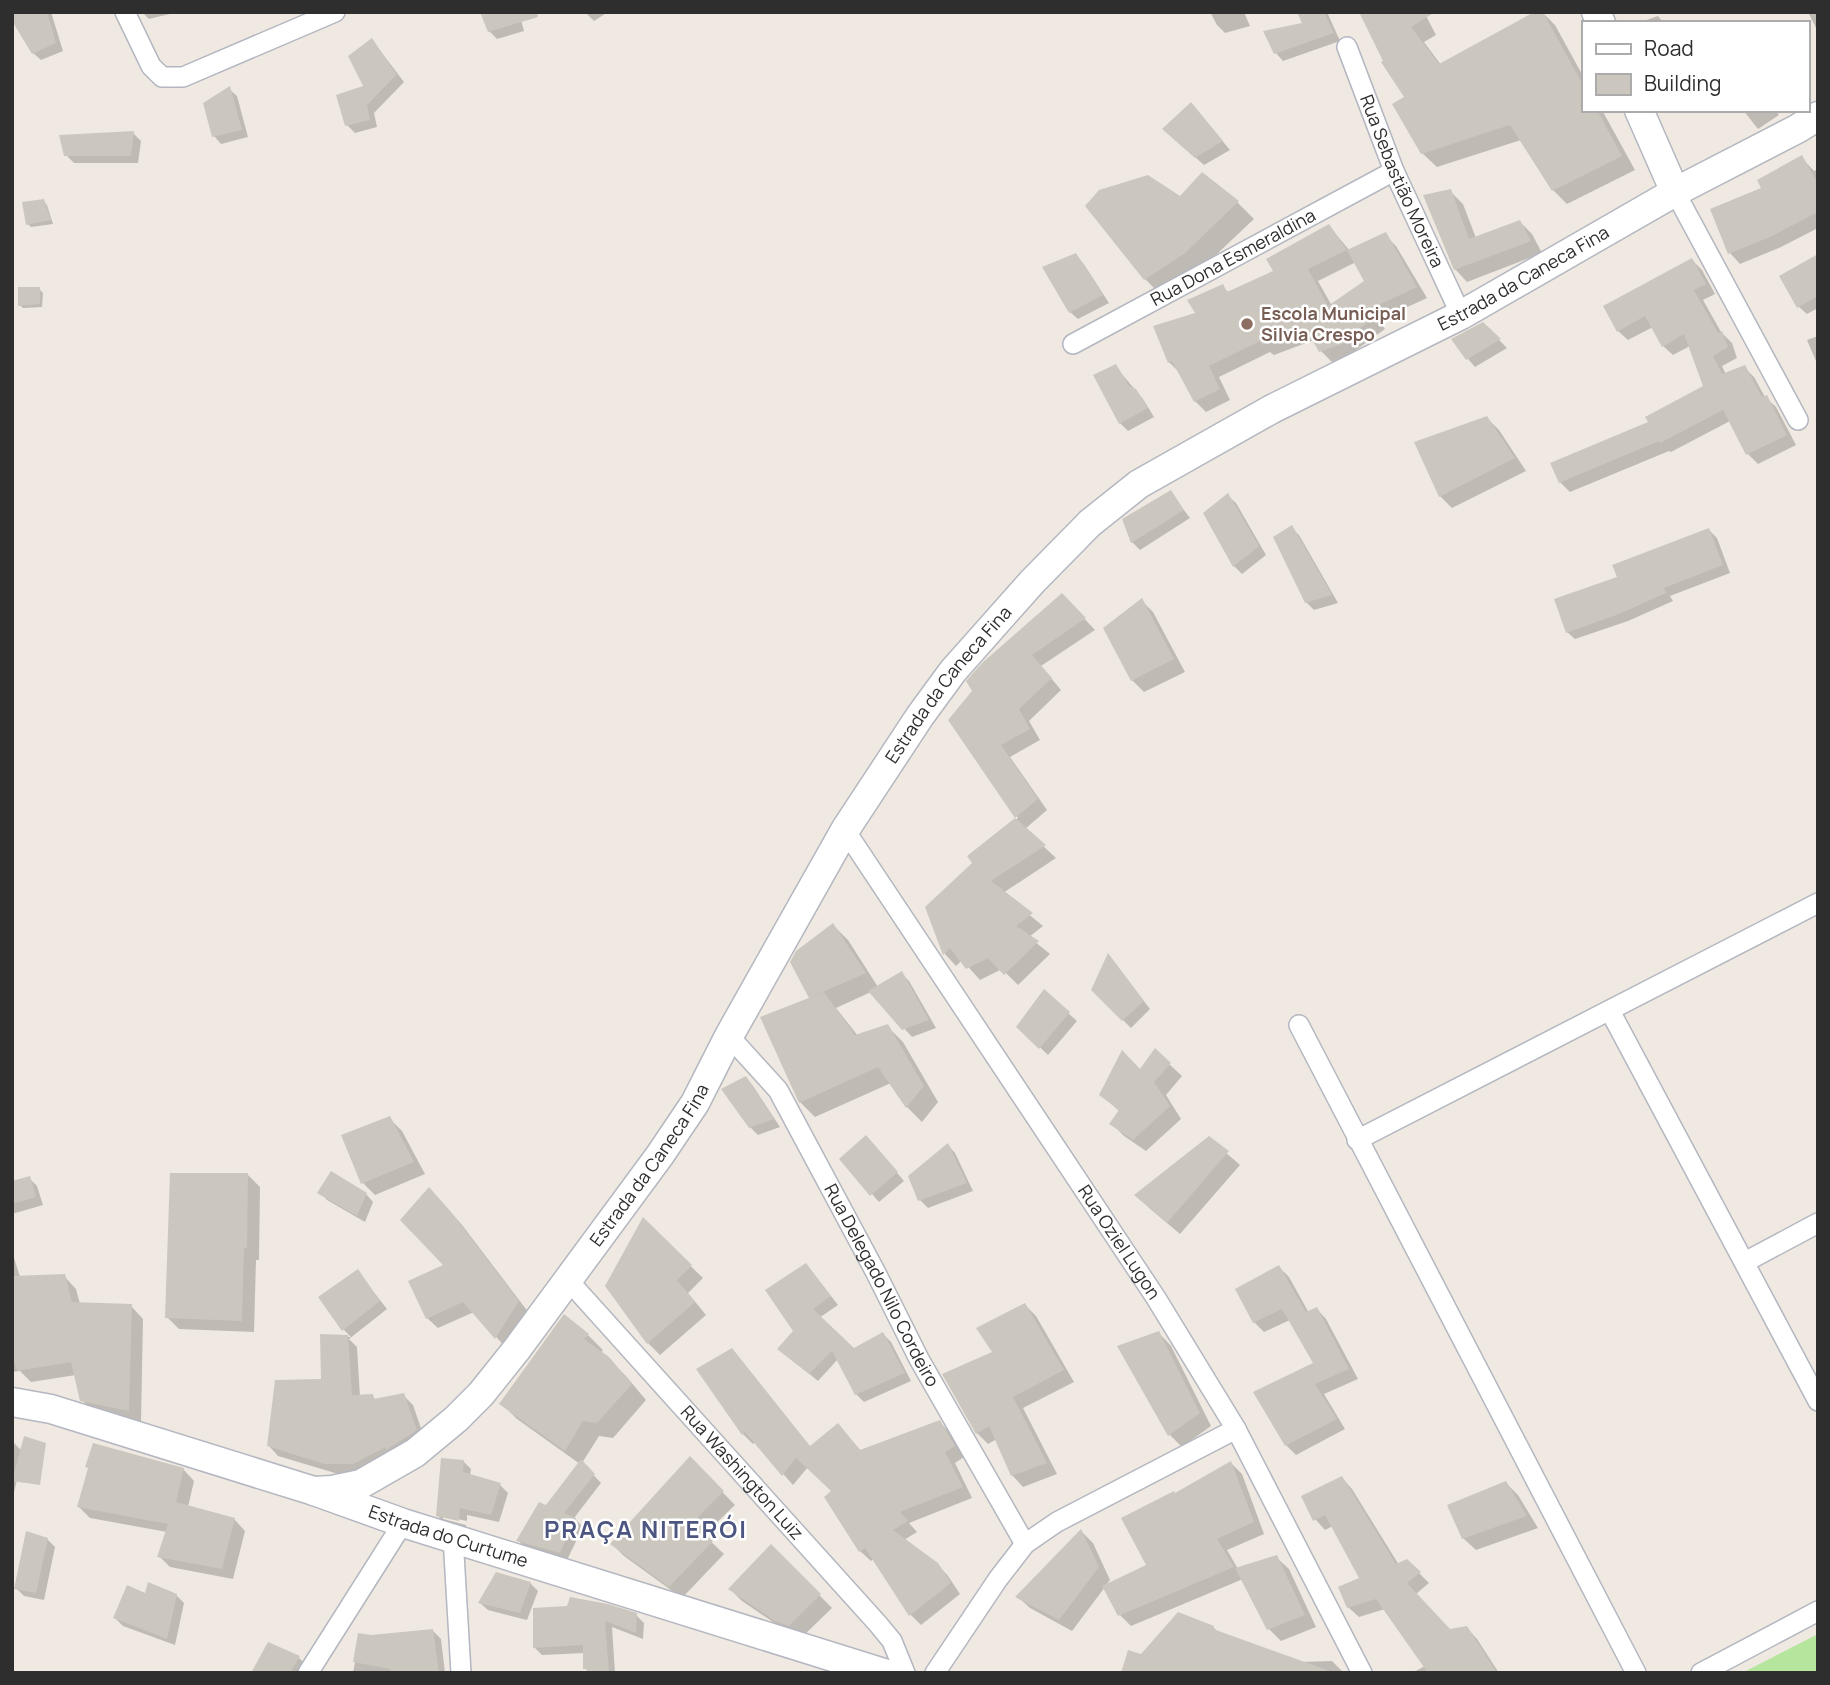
<svg xmlns="http://www.w3.org/2000/svg" width="1830" height="1685" font-family="Manrope,sans-serif">
  <style>
    .green { fill: #b6e59e }
    .shadow { fill: #0003; fill-rule: evenodd }
    .building { fill: #cbc7bf; fill-rule: evenodd }
    .lines { fill: none; stroke-linecap: round; stroke-linejoin: round }
    .street-casing { stroke: #b4b7c1; stroke-width: 22 }
    .secondary-casing { stroke: #b4b7c1; stroke-width: 31 }
    .street { stroke: #fff; stroke-width: 19 }
    .secondary { stroke: #fff; stroke-width: 28 }
    .education-dot { fill: #8d6e63; stroke: #fff; stroke-width: 2.5 }
    .labels { text-anchor: middle; stroke-width: 5; stroke-linejoin: round; paint-order: stroke }
    .street-label { font-size: 18px; fill: #2e2e2e; stroke: #fff }
    .education-label { font-size: 18px; font-weight: bold; fill: #785e54; stroke: #fff; text-anchor: start }
    .district-label { font-size: 24px; font-weight: bold; letter-spacing: 2px; fill: #4d5680; stroke: #fff }
  </style>
  <rect width="100%" height="100%" fill="#efe9e1"/>
  <path class="green" d="M1818,1634V1673H1742Z"/>
  <path class="shadow" d="M12,12H51L63,51L41,60L33,53Z
    M142,12H174V13L149,19Z
    M519,12L524,31L497,39L489,31Z
    M585,12H608L594,21Z
    M1210,12H1244L1250,26L1225,33L1217,25Z
    M1299,12H1327L1340,41L1283,61L1276,53L1305,25Z
    M1424,12L1436,35L1424,42L1441,65L1542,12L1555,25L1583,76V110H1602L1635,170L1567,204L1553,190L1521,140L1437,167L1422,153L1406,98L1363,17Z
    M1808,12H1818V32Z
    M1658,16L1664,23H1638Z
    M372,40L404,82L374,113L377,127L355,133L347,125L365,87Z
    M229,89L237,96L248,137L221,144L214,136Z
    M1743,110H1776L1779,115L1758,129Z
    M1199,113L1230,150L1204,165L1172,137Z
    M133,133L141,141L138,163H74L66,155Z
    M1801,157L1814,171L1818,169V228L1781,247L1740,264L1730,253L1764,189Z
    M1202,174L1238,203L1254,219L1200,270L1161,295L1145,279L1180,199Z
    M1450,191L1463,204L1476,238L1520,222L1532,234L1542,253L1467,282L1455,269Z
    M43,201L47,205L53,224L31,227L28,224Z
    M1329,226L1350,251L1385,235L1396,246L1427,298L1379,320L1385,329L1356,350L1358,353L1332,362L1321,351L1314,340L1274,355L1270,352L1219,377L1230,400L1206,412L1195,401L1180,373L1169,362L1197,314L1222,286L1229,293L1275,272ZM1356,262L1367,281L1332,306L1318,281Z
    M1075,255L1083,263L1109,303L1078,319L1070,312Z
    M1818,256V308L1807,314L1799,307Z
    M1692,260L1702,270L1715,294L1703,300L1721,332L1732,343L1737,358L1722,366L1726,375L1744,367L1754,377L1765,397L1776,407L1796,445L1758,464L1748,454L1730,421L1671,452L1669,451L1570,492L1560,482L1705,386L1690,346L1673,355L1663,346L1653,327L1628,340L1618,331Z
    M39,289L43,293L42,307L23,308L20,305Z
    M1483,324L1507,348L1475,367L1468,359Z
    M1818,336V366L1807,340Z
    M1115,366L1143,399L1154,417L1128,431L1120,423Z
    M1487,418L1499,430L1526,471L1452,508L1440,496Z
    M1170,492L1190,518L1140,550L1132,542Z
    M1228,496L1236,503L1266,555L1242,574L1234,566L1206,513Z
    M1291,528L1299,535L1338,603L1314,610L1306,602Z
    M1709,530L1717,538L1730,573L1670,596L1673,601L1628,621L1575,639L1567,632L1620,578Z
    M1062,595L1095,630L1041,666L1061,690L1029,721L1040,740L1010,757L1047,810L1025,829L1056,858L1003,893L1043,926L1029,937L1050,954L1018,985L1002,969L980,980L962,960L956,966L945,954L927,907L974,863L970,856L1018,818L950,720Z
    M1141,600L1153,612L1185,672L1144,692L1132,680L1105,629Z
    M833,925L848,940L878,987L901,973L909,981L936,1028L912,1037L871,992L836,1008L858,1036L887,1026L903,1042L938,1102L922,1122L907,1107L891,1083L815,1117L800,1102L812,999L792,962Z
    M1109,956L1150,1009L1131,1028L1093,990Z
    M1044,992L1077,1021L1048,1055L1018,1026Z
    M1155,1051L1182,1076L1166,1095L1181,1119L1146,1151L1124,1136L1112,1124L1120,1112L1101,1094L1140,1071Z
    M746,1078L753,1086L780,1127L758,1135L750,1127Z
    M390,1119L402,1131L425,1174L375,1195L363,1183Z
    M1209,1138L1240,1165L1180,1234L1148,1207Z
    M874,1145L904,1181L879,1202L872,1194Z
    M948,1145L955,1153L973,1191L928,1208L920,1200Z
    M248,1175L260,1187L259,1260H256L254,1332L179,1329L167,1317Z
    M29,1178L37,1186L43,1205L12,1214V1183Z
    M320,1192L366,1194L373,1202L365,1222L327,1200Z
    M440,1200L462,1225L529,1313L506,1348L474,1312L438,1328L427,1318L445,1265Z
    M643,1220L703,1278L688,1293L706,1315L660,1355L648,1343L607,1286Z
    M12,1251L20,1277L64,1276L76,1289L80,1304L131,1306L143,1319L141,1422L94,1412L82,1400L76,1375L31,1382L20,1371L12,1372Z
    M1279,1267L1289,1277L1309,1313L1317,1309L1326,1319L1358,1379L1324,1394L1345,1429L1296,1455L1286,1445L1315,1364L1290,1320L1264,1332L1254,1322Z
    M358,1272L387,1309L349,1339L357,1347L360,1397L372,1396L376,1400L403,1395L413,1405L425,1440L364,1473H335L278,1456L269,1446L323,1381L321,1336L351,1337L343,1329Z
    M813,1273L838,1305L819,1318L854,1351L883,1334L891,1342L911,1381L864,1402L856,1394L838,1359L818,1381L779,1349L796,1331Z
    M1025,1305L1036,1316L1074,1382L1023,1408L1057,1474L1023,1487L1012,1475L997,1439L988,1444L977,1433L995,1353Z
    M1159,1333L1171,1346L1211,1426L1182,1447L1170,1435L1120,1347Z
    M588,1335L603,1350L601,1353L625,1375L646,1400L613,1438L599,1436L582,1463L601,1483L574,1518L583,1527L567,1560L525,1548L518,1540L580,1464L517,1419L501,1403Z
    M731,1350L811,1448L838,1425L861,1451L939,1422L950,1432L964,1457L955,1463L972,1498L909,1523L917,1532L904,1540L937,1564L948,1576L960,1594L921,1625L911,1615L874,1559L871,1561L860,1551L834,1491L808,1467L793,1485L755,1442L753,1444L743,1434L699,1369Z
    M12,1441L24,1453L12,1500Z
    M690,1459L735,1505L704,1535L724,1554L682,1598L624,1556L612,1544Z
    M463,1461L471,1469L470,1476L500,1485L508,1493L499,1522L467,1515V1521L443,1516V1519L466,1525V1528L445,1523L437,1515Z
    M1231,1463L1242,1474L1264,1534L1227,1550L1238,1569L1276,1557L1289,1569L1316,1627L1281,1641L1269,1629L1243,1579L1131,1626L1120,1615L1105,1587L1072,1631L1030,1608L1018,1597L1081,1531L1093,1543L1110,1580L1105,1586L1148,1566L1175,1495Z
    M87,1467L183,1469L194,1481L188,1507L234,1519L245,1531L233,1579L170,1567L159,1556L167,1532L90,1518L79,1507L90,1470Z
    M1342,1478L1352,1489L1399,1565L1407,1561L1429,1583L1416,1594L1450,1631L1467,1628L1477,1639L1499,1673H1412L1425,1666L1385,1609L1359,1617L1348,1607L1362,1579L1333,1526L1325,1530L1315,1519Z
    M1506,1483L1518,1495L1538,1528L1476,1550L1463,1538Z
    M47,1539L55,1547L44,1600L24,1596L16,1588Z
    M771,1546L832,1608L802,1637L789,1633L742,1601L730,1589Z
    M530,1583L538,1591L527,1620L488,1610L480,1603Z
    M146,1595H176L184,1603L175,1645L123,1626L115,1618Z
    M534,1610L636,1615L644,1623L643,1639L612,1627L615,1673H590L585,1668V1653L542,1655L534,1647Z
    M1179,1614L1214,1628L1219,1633L1299,1662L1332,1661L1344,1673H1122L1142,1656Z
    M433,1631L441,1639L445,1673H353L360,1635L371,1637Z
    M299,1658L307,1665L302,1673H258Z"/>
  <path class="building" d="M12,12H47L56,43L32,54L12,21Z
    M480,12H537L538,17L488,32Z
    M1297,12H1324L1334,33L1274,54L1263,31L1302,23Z
    M1359,12H1435L1411,27L1439,64L1534,12H1543L1583,85V110H1597L1622,156L1552,191L1510,125L1421,154L1392,104L1404,97L1381,62L1383,61Z
    M372,38L396,74L398,73L367,105L370,120L345,126L336,95L363,86L348,56Z
    M230,86L242,130L212,137L203,103Z
    M1191,102L1223,141L1195,158L1162,129Z
    M134,131L131,156H64L59,135Z
    M1802,155L1818,184V212L1770,237L1728,254L1710,209L1761,188L1757,180Z
    M1202,172L1239,201L1184,254L1144,280L1085,206L1099,190L1148,175L1180,196Z
    M1451,189L1469,239L1520,220L1531,241L1454,270L1423,195Z
    M44,199L51,220L26,225L22,202Z
    M1329,224L1347,250L1386,232L1417,287L1370,309L1375,317L1346,339L1348,342L1319,352L1306,329L1262,345L1260,341L1209,366L1220,389L1194,402L1172,361L1168,363L1153,326L1195,313L1187,300L1223,284L1227,292L1273,271L1266,259ZM1347,250L1364,281L1328,306L1308,269Z
    M1076,253L1103,295L1069,313L1042,267Z
    M1818,254V296L1797,308L1779,276Z
    M1692,258L1706,284L1694,290L1718,333L1722,331L1728,347L1713,356L1722,374L1745,365L1762,397L1767,395L1787,435L1746,455L1723,410L1660,443L1659,441L1559,483L1550,463L1648,422L1645,417L1703,386L1684,334L1662,347L1645,316L1617,332L1603,306Z
    M18,287H40V304L18,306Z
    M1483,322L1501,339L1466,360L1451,339Z
    M1116,364L1129,386L1136,389L1148,408L1119,424L1093,375Z
    M1487,416L1515,458L1439,497L1414,442Z
    M1171,490L1184,510L1131,543L1122,519Z
    M1228,493L1259,546L1233,567L1203,513Z
    M1292,525L1332,595L1305,603L1273,537Z
    M1709,528L1723,565L1664,588L1666,593L1619,614L1566,633L1554,599L1617,577L1612,565Z
    M1062,593L1086,618L1032,655L1052,678L1019,709L1030,729L1001,745L1038,799L1015,818L948,720L972,691L966,681L982,663Z
    M1142,598L1174,659L1131,681L1103,628Z
    M1015,818L1046,845L991,881L1033,913L1016,926L1039,941L1004,975L988,958L966,969L950,948L943,955L925,907L972,863L967,856Z
    M833,923L866,973L809,998L790,962L796,951Z
    M1108,953L1144,1001L1122,1021L1091,990Z
    M902,971L929,1020L902,1030L868,991Z
    M1044,989L1070,1012L1039,1049L1016,1027Z
    M824,992L855,1035L888,1024L924,1086L906,1108L878,1067L799,1103L760,1017Z
    M1155,1048L1171,1063L1154,1082L1170,1106L1133,1140L1109,1124L1119,1110L1099,1095L1122,1050L1140,1069Z
    M746,1076L774,1119L749,1128L721,1089Z
    M390,1116L414,1162L361,1184L341,1135Z
    M866,1135L898,1172L870,1196L839,1159Z
    M1209,1136L1229,1151L1167,1223L1134,1195Z
    M948,1143L967,1183L918,1201L908,1176Z
    M331,1171L367,1193L357,1216L317,1193Z
    M170,1173H248L247,1248H244L242,1321L165,1318Z
    M30,1176L36,1197L12,1204V1181Z
    M429,1187L451,1212L519,1301L495,1339L463,1302L426,1319L408,1281L443,1265L400,1220Z
    M643,1217L692,1265L677,1280L695,1302L647,1344L605,1286Z
    M806,1263L831,1296L813,1309L854,1348L883,1332L905,1373L855,1395L832,1351L809,1374L777,1349L793,1331L765,1290Z
    M1279,1265L1306,1312L1317,1307L1349,1369L1315,1384L1337,1419L1285,1446L1253,1392L1313,1363L1282,1309L1253,1323L1235,1289Z
    M358,1269L380,1301L342,1331L318,1297Z
    M65,1274L72,1302L132,1304L129,1411L80,1401L71,1362L17,1371L12,1355V1276Z
    M1025,1303L1064,1370L1013,1397L1047,1463L1011,1476L989,1426L976,1434L942,1374L992,1352L976,1328Z
    M564,1314L589,1334L584,1339L609,1357L632,1384L597,1423L583,1421L565,1451L499,1404Z
    M1159,1331L1200,1413L1168,1436L1117,1346Z
    M320,1334L348,1335L352,1395L373,1394L374,1399L404,1393L417,1430L386,1450V1447L353,1464H324L267,1446L275,1380L321,1379Z
    M732,1348L810,1446L838,1423L860,1450L940,1420L955,1446L945,1452L963,1487L900,1512L908,1521L893,1530L938,1563L951,1583L909,1616L865,1548L859,1552L824,1497L831,1491L796,1458L782,1476L745,1432L742,1435L696,1369Z
    M24,1436L46,1443L40,1485L12,1481Z
    M93,1443L184,1468L176,1502L235,1518L222,1569L157,1557L168,1524L77,1507L88,1468L85,1467Z
    M690,1456L724,1491L692,1523L713,1541L669,1587L610,1544Z
    M441,1458L464,1460L463,1472L501,1483L491,1515L460,1508L459,1521L436,1516Z
    M581,1459L595,1474L564,1513L576,1518L560,1553L516,1541L539,1502L546,1505Z
    M1231,1461L1254,1522L1217,1539L1234,1567L1118,1616L1102,1586L1146,1565L1121,1518L1174,1491L1175,1493Z
    M1342,1476L1396,1564L1407,1559L1421,1572L1407,1583L1450,1629L1467,1626L1497,1673H1428L1376,1599L1347,1608L1338,1587L1359,1578L1325,1515L1313,1521L1301,1496Z
    M1506,1481L1527,1516L1462,1539L1447,1505Z
    M1081,1529L1099,1567L1059,1620L1015,1597Z
    M26,1531L48,1538L36,1593L14,1589Z
    M771,1544L821,1594L789,1626L775,1621L728,1589Z
    M1277,1555L1305,1615L1267,1630L1235,1568Z
    M496,1572L531,1582L520,1613L478,1603Z
    M148,1582L177,1594L167,1639L113,1618L127,1585L145,1593Z
    M570,1597L608,1604L637,1613L636,1633L605,1621L609,1673H588V1669H583V1645L533,1648V1608L567,1606Z
    M1178,1612L1214,1626L1213,1629L1327,1670V1673H1121L1128,1650L1141,1654Z
    M433,1629L439,1673H390V1669L353,1662L358,1633L371,1635Z
    M268,1642L300,1656L290,1673H251Z"/>
  <g class="lines">
    <defs>
      <g id="street">
        <path d="M125,12L151,66L162,77H183L335,12"/>
        <path id="s1" d="M1347,47L1394,171L1461,315"/>
        <path d="M1675,192L1798,420"/>
        <path id="s2" d="M1073,344L1394,171"/>
        <path id="s3" d="M845,830L1156,1298L1236,1429L1362,1673"/>
        <path d="M1610,1011L1818,1401"/>
        <path d="M1299,1025L1636,1673"/>
        <path id="s4" d="M729,1036L778,1090L876,1273L919,1359L1025,1544"/>
        <path d="M1357,1140L1818,903"/>
        <path d="M1745,1262L1818,1223"/>
        <path id="s5" d="M567,1279L878,1624L892,1641L905,1673"/>
        <path d="M453,1537L461,1673"/>
        <path d="M308,1673L403,1523"/>
        <path d="M935,1673L998,1579L1025,1544L1057,1522L1236,1429"/>
        <path d="M1701,1673L1818,1611"/>
      </g>
      <g id="secondary">
        <path d="M1596,12L1601,23"/>
        <path d="M1639,110L1675,192"/>
        <path id="s6" d="M12,1402L51,1409L314,1491L403,1523L884,1673"/>
        <path id="s7" d="M314,1491L332,1490L361,1484L415,1453L456,1419L481,1394L517,1349L660,1155L695,1103L729,1036L845,830L920,716L953,671L1032,582L1090,523L1139,484L1272,409L1461,315L1675,192L1797,129L1818,116"/>
      </g>
    </defs>
    <use href="#street" class="street-casing"/>
    <use href="#secondary" class="secondary-casing"/>
    <use href="#street" class="street"/>
    <use href="#secondary" class="secondary"/>
  </g>
  <circle class="education-dot" cx="1247" cy="324" r="7"/>
  <g class="labels">
    <g class="street-label">
      <text dy="6" stroke="none"><textPath href="#s1" startOffset="145">Rua Sebastião Moreira</textPath></text>
      <text dy="6" stroke="none"><textPath href="#s2" startOffset="182">Rua Dona Esmeraldina</textPath></text>
      <text dy="6" stroke="none"><textPath href="#s7" startOffset="1764">Estrada da Caneca Fina</textPath></text>
      <text dy="6" stroke="none"><textPath href="#s7" startOffset="1050">Estrada da Caneca Fina</textPath></text>
      <text dy="6" stroke="none"><textPath href="#s7" startOffset="483">Estrada da Caneca Fina</textPath></text>
      <text dy="6" stroke="none"><textPath href="#s3" startOffset="495">Rua Oziel Lugon</textPath></text>
      <text dy="6" stroke="none"><textPath href="#s4" startOffset="294">Rua Delegado Nilo Cordeiro</textPath></text>
      <text dy="6" stroke="none"><textPath href="#s5" startOffset="261">Rua Washington Luiz</textPath></text>
      <text dy="6" stroke="none"><textPath href="#s6" startOffset="457">Estrada do Curtume</textPath></text>
    </g>
    <g class="education-label">
      <text x="1261" y="320">Escola Municipal<tspan x="1261" dy="21">Silvia Crespo</tspan></text>
    </g>
    <g class="district-label">
      <text x="646" y="1538">PRAÇA NITERÓI</text>
    </g>
  </g>
  <rect width="1830" height="1685" fill="none" stroke="#2e2e2e" stroke-width="28"/>
  <rect x="1582" y="21" width="228" height="91" fill="#ffffff" stroke="#ababab" stroke-width="2"/>
  <rect x="1596" y="44" width="35" height="10" fill="#ffffff" stroke="#ababab" stroke-width="2"/>
  <text x="1644" y="56" font-size="21" fill="#2e2e2e">Road</text>
  <rect x="1596" y="74" width="35" height="21" fill="#cbc7bf" stroke="#ababab" stroke-width="2"/>
  <text x="1644" y="91" font-size="21" fill="#2e2e2e">Building</text>
</svg>
